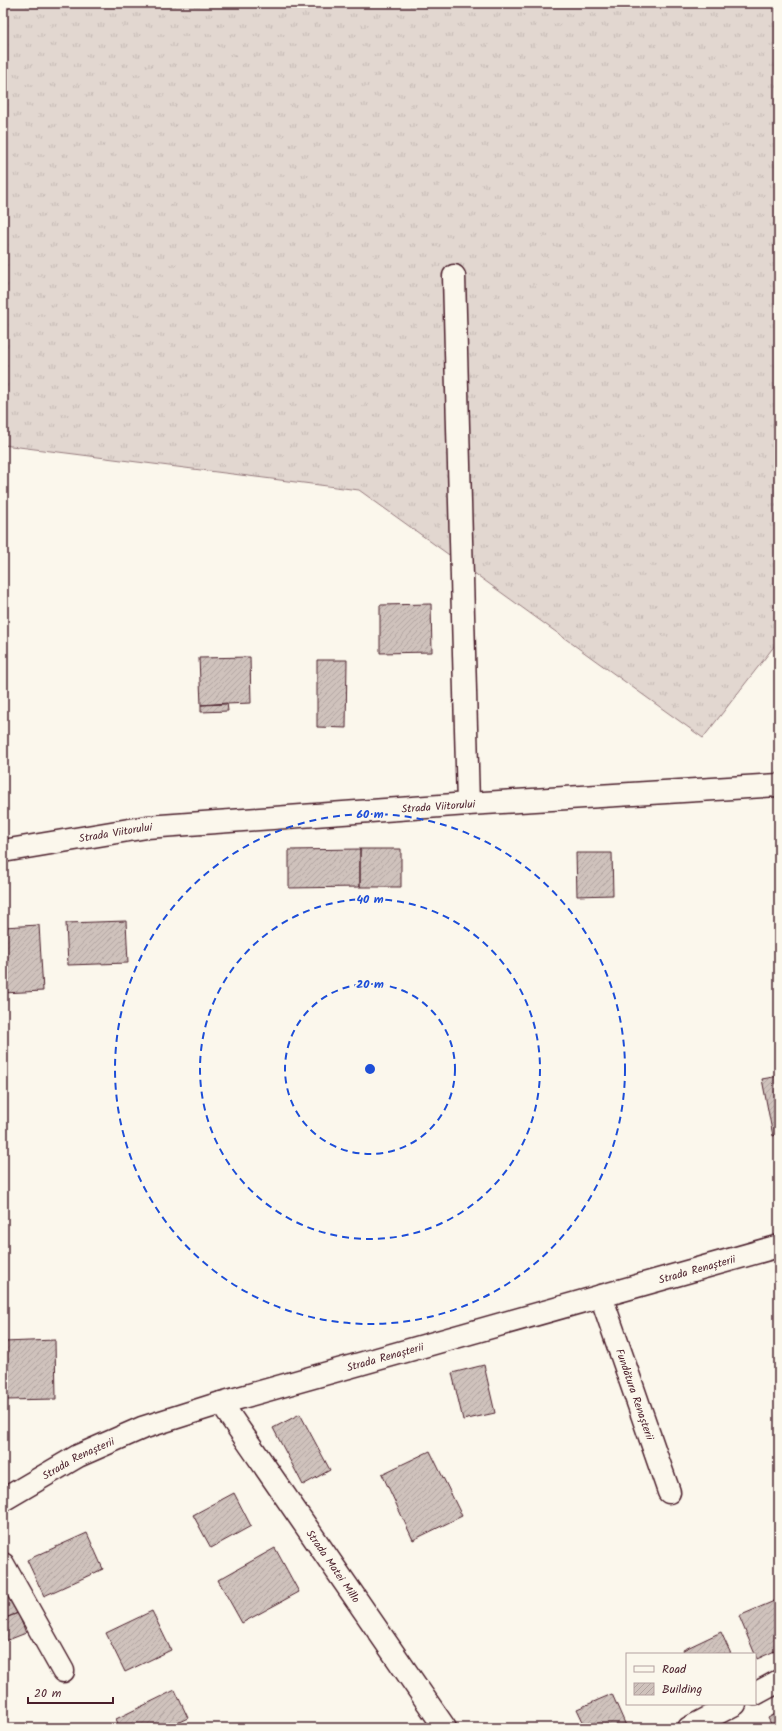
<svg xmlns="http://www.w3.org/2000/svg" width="782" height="1731" font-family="Kalam,sans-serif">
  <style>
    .grass { fill: url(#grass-tufts); stroke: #967b7e }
    .building { fill: url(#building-hatch); stroke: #4a1f2b }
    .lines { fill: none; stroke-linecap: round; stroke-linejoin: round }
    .minor-casing { stroke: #4a1f2b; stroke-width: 25 }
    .minor { stroke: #fbf7ec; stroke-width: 22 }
    .ring { fill: none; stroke: #1d4ed8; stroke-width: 2; stroke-dasharray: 7 5 }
    .labels { text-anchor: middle; stroke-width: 4; stroke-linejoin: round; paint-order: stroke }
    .street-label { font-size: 11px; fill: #4a1f2b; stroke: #fbf7ec }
    .centre { fill: #1d4ed8; stroke: #fbf7ec; stroke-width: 2 }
    .ring-label { font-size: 12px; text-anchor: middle; font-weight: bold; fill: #1d4ed8; stroke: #fbf7ec; stroke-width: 4; stroke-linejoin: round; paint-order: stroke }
  </style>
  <defs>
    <pattern id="grass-tufts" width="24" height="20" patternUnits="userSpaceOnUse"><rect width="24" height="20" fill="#e2d7d0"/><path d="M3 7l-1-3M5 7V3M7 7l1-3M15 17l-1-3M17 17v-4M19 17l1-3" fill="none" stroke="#c3b8b3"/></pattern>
    <pattern id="building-hatch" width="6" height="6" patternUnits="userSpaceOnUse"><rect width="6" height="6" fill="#cfc2bc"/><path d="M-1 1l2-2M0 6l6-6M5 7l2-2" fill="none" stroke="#b3a6a2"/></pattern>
  </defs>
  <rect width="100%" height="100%" fill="#fbf7ec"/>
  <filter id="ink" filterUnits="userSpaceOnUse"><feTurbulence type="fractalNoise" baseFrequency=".025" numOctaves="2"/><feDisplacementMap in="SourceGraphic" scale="8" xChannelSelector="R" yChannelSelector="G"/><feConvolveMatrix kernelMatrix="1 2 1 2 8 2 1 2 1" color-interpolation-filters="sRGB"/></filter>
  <g filter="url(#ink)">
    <path class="grass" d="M3,3H779V640L703,738L359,490L3,445Z"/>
    <path class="building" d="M431,604L432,652L380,653V605Z
      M250,657L251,703L201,705L199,658Z
      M317,660H347L346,728L317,727Z
      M227,703L228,711L201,712V705Z
      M360,849H401V887H360Z
      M360,849V887L289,888V850Z
      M576,853H612L613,895L577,896Z
      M126,921L128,963L68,965L66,923Z
      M39,925L43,991L3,993V927Z
      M779,1076V1134L773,1136L762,1079Z
      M55,1340L56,1399L6,1400L4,1342Z
      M484,1365L495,1413L463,1420L452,1373Z
      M300,1414L330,1470L303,1485L273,1428Z
      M430,1451L462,1516L413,1540L382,1474Z
      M234,1493L251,1526L211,1548L193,1515Z
      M87,1533L103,1569L44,1596L27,1560Z
      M275,1548L299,1592L242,1623L218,1580Z
      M3,1575L18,1613L3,1619Z
      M779,1599V1649L757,1659L739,1616Z
      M152,1611L171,1650L125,1672L106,1633Z
      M18,1613L26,1633L3,1642V1619Z
      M721,1632L731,1654H685L683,1650Z
      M175,1690L188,1718L166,1728H120L116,1719Z
      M612,1694L627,1728H586L577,1709Z
      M779,1712V1728H773L768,1718Z"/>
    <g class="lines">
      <defs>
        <g id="minor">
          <path d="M454,276L468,804"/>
          <path id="s1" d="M3,851L147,827L468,804L779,785"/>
          <path id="s2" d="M601,1296L669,1492"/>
          <path id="s3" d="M221,1403L445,1728"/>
          <path id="s4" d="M3,1500L78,1456L142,1428L221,1403L779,1246"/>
          <path d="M3,1564L63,1671"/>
          <path d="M755,1694L779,1681"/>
          <path d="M689,1728L735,1704"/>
        </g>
      </defs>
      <use href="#minor" class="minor-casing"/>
      <use href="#minor" class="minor"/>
    </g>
  </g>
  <g class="ring">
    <circle cx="370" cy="1069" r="85"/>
    <circle cx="370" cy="1069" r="170"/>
    <circle cx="370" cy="1069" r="255"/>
  </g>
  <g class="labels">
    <g class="street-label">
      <text dy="4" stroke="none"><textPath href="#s1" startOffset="438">Strada Viitorului</textPath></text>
      <text dy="4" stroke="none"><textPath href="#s1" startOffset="114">Strada Viitorului</textPath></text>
      <text dy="4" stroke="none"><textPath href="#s4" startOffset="734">Strada Renașterii</textPath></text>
      <text dy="4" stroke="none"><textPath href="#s4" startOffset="410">Strada Renașterii</textPath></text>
      <text dy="4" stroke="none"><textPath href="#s2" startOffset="104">Fundătura Renașterii</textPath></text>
      <text dy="4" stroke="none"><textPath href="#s4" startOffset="86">Strada Renașterii</textPath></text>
      <text dy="4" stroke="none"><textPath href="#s3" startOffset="198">Strada Matei Millo</textPath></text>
    </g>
  </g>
  <circle cx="370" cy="1069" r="6" class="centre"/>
  <g class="ring-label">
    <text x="370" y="818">60 m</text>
    <text x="370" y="903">40 m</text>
    <text x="370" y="988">20 m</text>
  </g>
  <rect width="782" height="1731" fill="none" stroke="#fbf7ec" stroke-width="16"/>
  <rect x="8" y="8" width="766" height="1715" fill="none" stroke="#4a1f2b" stroke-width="1.5" filter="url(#ink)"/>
  <rect x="626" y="1653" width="130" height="52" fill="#fbf7ec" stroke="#b4a19f"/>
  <rect x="634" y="1666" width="20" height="6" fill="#fbf7ec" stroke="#b4a19f"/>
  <text x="662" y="1673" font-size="12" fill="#4a1f2b">Road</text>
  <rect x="634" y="1683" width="20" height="12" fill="url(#building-hatch)" stroke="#b4a19f"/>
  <text x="662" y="1693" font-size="12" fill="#4a1f2b">Building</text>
  <path d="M28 1697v6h85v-6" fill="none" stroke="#4a1f2b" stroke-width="2"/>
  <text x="34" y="1697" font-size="12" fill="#4a1f2b" stroke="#fbf7ec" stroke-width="3" paint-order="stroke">20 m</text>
</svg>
